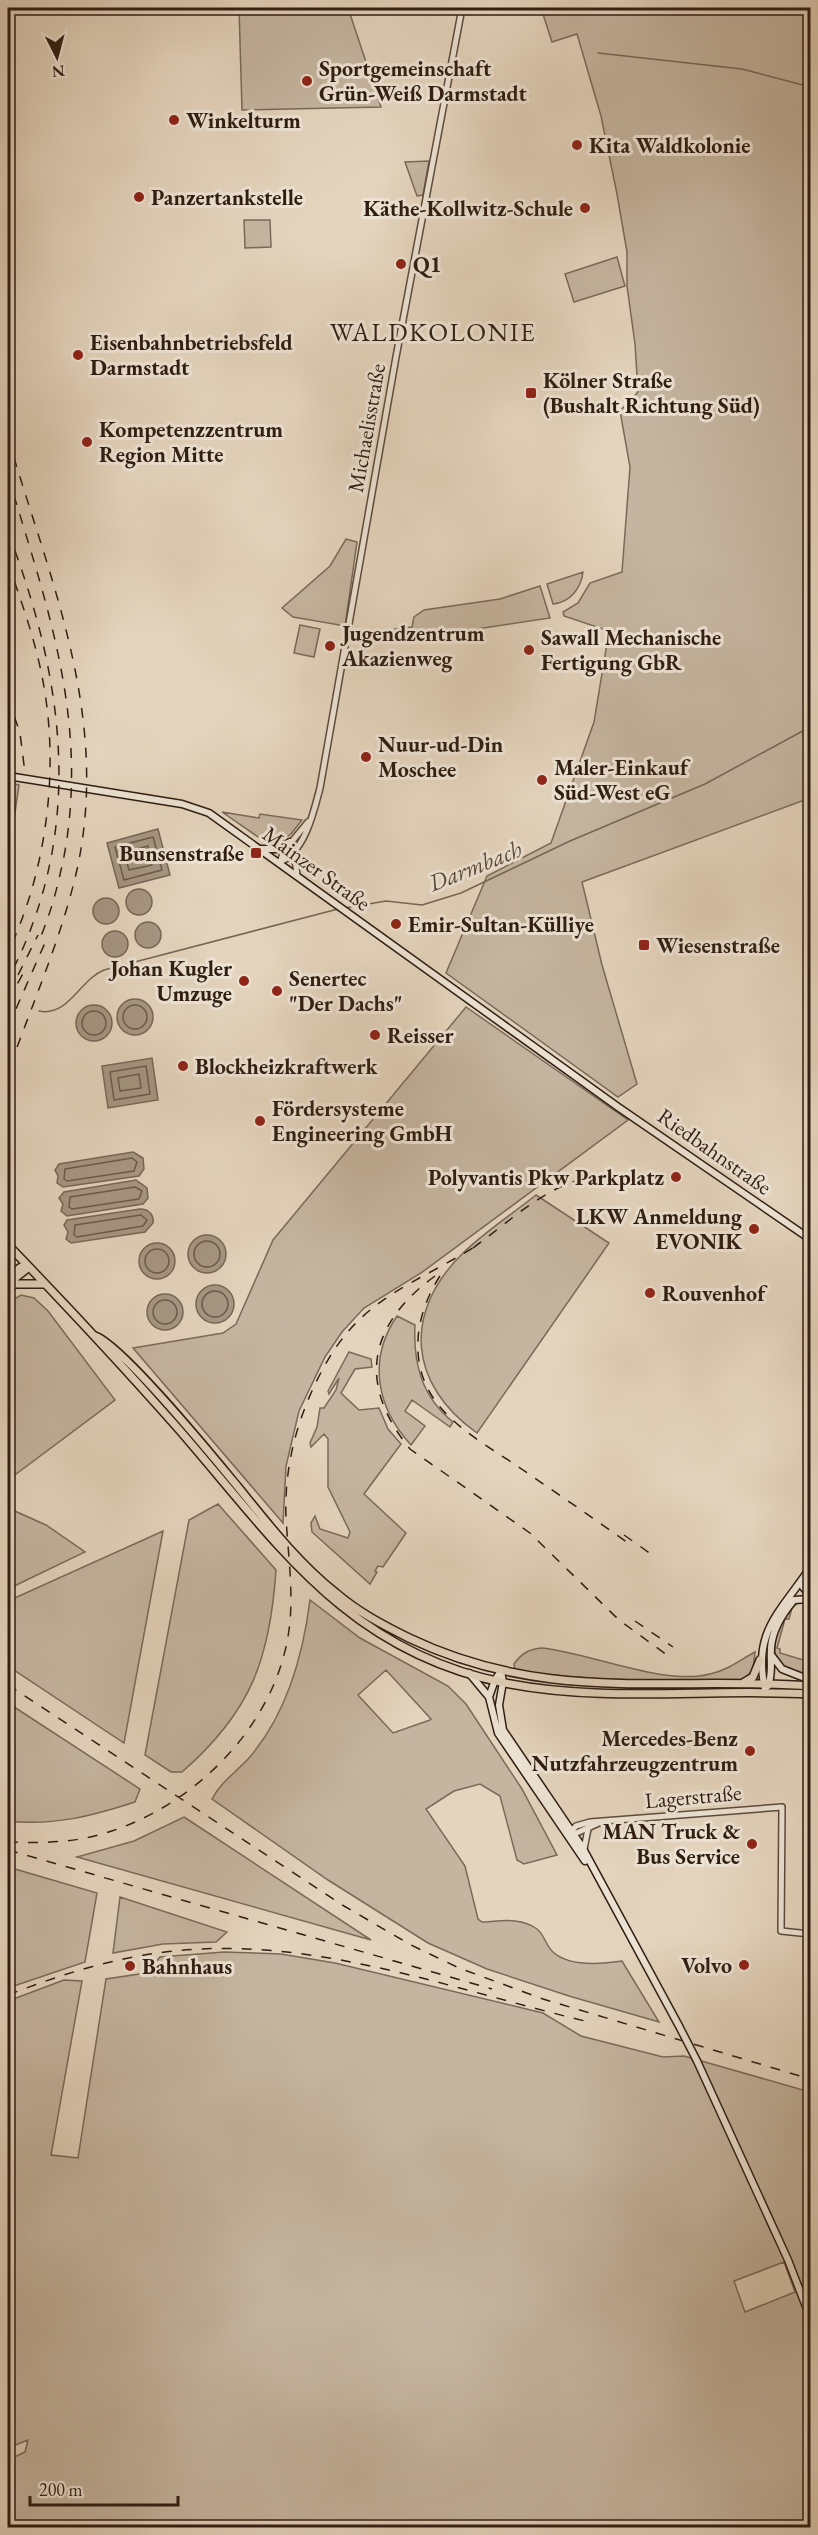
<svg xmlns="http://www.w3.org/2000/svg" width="818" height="2535" font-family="'EB Garamond',serif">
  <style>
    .green { fill: #c5b5a0; stroke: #7a6959; stroke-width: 1.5; fill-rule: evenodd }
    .water { fill: #a69683; stroke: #766656; stroke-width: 1.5 }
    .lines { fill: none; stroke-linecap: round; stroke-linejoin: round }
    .shore { stroke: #6a5a4a; stroke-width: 1.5 }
    .stream { stroke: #766656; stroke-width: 1.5 }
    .tertiary-casing { stroke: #5c4b3d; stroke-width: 8 }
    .secondary-casing { stroke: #2f1d12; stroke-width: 9 }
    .primary-casing { stroke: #2f1d12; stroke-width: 10 }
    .tertiary { stroke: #ede3d4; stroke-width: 5 }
    .secondary { stroke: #ede3d4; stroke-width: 6 }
    .primary { stroke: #e4d4bd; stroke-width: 7 }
    .rail { stroke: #2f1d12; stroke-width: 1.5; stroke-dasharray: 10 10; stroke-linecap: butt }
    .secondary-bridge-casing { stroke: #2f1d12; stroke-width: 9; stroke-linecap: butt }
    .secondary-bridge { stroke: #ede3d4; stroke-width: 6 }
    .poi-dot { fill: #8f2418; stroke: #ede3d4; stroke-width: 2 }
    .labels { text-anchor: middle; stroke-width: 6; stroke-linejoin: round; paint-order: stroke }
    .poi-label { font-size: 22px; font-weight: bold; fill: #2f1d12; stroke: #ede3d4; text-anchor: start }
    .street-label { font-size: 22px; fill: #2f1d12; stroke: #ede3d4 }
    .water-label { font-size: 24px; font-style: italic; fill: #59473a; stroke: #ede3d4 }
    .quarter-label { font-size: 26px; letter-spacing: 1.5px; fill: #2f1d12; stroke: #ede3d4 }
  </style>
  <rect width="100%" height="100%" fill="#e4d4bd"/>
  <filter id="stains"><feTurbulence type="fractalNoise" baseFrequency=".00333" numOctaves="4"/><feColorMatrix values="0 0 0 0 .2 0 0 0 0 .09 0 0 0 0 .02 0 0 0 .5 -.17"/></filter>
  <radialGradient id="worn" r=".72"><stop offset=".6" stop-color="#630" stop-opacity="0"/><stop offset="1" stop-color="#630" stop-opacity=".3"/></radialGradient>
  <path class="green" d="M239,8H348L381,107L242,110Z
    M541,8H810V798L582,882L602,965L637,1084L618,1097L446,973L487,876L551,843L594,722L609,631L564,616L563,612L578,603L590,583L622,572L630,467L620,411L638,392L635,344L627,286V252L617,194L601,116L577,34L552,42Z
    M429,161L423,195L417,196L405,162Z
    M244,220H270L271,247L245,248Z
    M617,257L625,286L574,302L565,274Z
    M346,539L357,542L345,626L293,617L282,608L330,566Z
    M583,572C581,588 571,602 553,604L547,584Z
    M540,586L550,618L397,641L395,629L412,627L414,617L424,610L500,599Z
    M300,625L320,629L314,657L294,653Z
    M8,782L19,785L8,860Z
    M222,812L259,818L260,814L302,820L291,834L275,845L264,841Z
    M466,1007L628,1120L421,1273L364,1308L342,1332L325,1357L299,1411L286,1466L283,1523L133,1348L223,1333L236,1324L273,1240Z
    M536,1195L609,1243L477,1433C408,1384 402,1312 464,1252C486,1231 512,1214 536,1195Z
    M21,1295L34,1298L48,1311L115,1400L8,1480V1303Z
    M397,1316L415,1325C413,1364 422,1397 453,1422L450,1427L412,1400L405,1411L425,1426L411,1445C377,1408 367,1360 397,1316Z
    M349,1352L371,1359L372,1367L355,1369L341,1393L359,1410L379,1408L388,1429L401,1444L364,1494L406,1533L383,1567L378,1566L375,1571L377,1572L370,1584L312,1532L311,1523L315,1516L320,1529L348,1538L350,1532L328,1487V1439L324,1434L311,1447L310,1443L317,1427L320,1408H324L336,1390L339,1378L329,1394L328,1391Z
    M218,1504L276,1570C270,1659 251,1712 182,1772H171L145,1755L189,1520Z
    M8,1508L46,1525L85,1552L8,1589Z
    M163,1531L124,1743L8,1666V1601Z
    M310,1600L360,1638L448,1686L466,1704L522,1789L557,1855L524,1864L517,1860L500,1796L480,1784L454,1791L426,1809L465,1866L478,1919L482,1922C501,1921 521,1917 537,1929C544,1934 546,1946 553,1952C569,1967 602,1964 622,1961L659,2022L569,1996L487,1969L428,1943L328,1880L212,1799C221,1782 236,1772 249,1758C286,1715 303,1656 310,1600ZM386,1670L431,1719L430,1720L393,1733L358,1695Z
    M798,1603L792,1608L789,1619H785L777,1648L780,1649V1653L810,1662V1677L782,1666L775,1653C773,1636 783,1613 798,1603Z
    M542,1648C591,1653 663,1686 710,1674C728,1670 740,1660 755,1652L753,1670L743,1680C666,1681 591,1682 515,1670L514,1664C522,1653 529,1649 542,1648Z
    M8,1703L140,1789L135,1802C92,1816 53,1826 8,1821Z
    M184,1817L371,1940L77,1857L134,1841Z
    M8,1867L97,1893L85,1962L8,1988Z
    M120,1897L227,1932L216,1942L163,1944L113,1953Z
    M224,1952L281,1954L335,1963L543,2013L581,2036L663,2057L684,2056L810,2092V2289L806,2291L810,2303V2527H8V2460L25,2452L28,2440L8,2448V2001L64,1980L82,1981L51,2155L78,2158L106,1979L146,1973L160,1957ZM784,2262L795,2292L745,2312L734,2281Z"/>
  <path class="water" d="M158,829L170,875L119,888L107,843Z
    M126 902a13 13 0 1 1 26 0a13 13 0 1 1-26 0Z
    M93 911a13 13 0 1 1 26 0a13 13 0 1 1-26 0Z
    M135 935a13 13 0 1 1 26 0a13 13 0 1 1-26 0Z
    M102 944a13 13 0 1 1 26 0a13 13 0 1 1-26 0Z
    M117 1017a18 18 0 1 1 36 0a18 18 0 1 1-36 0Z
    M76 1023a18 18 0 1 1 36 0a18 18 0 1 1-36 0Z
    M152,1058L158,1100L108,1108L102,1066Z
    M133,1152L143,1158L144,1169L139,1176L63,1187L57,1183L58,1176L55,1170L59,1164Z
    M136,1180L147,1188L148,1198L143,1204L67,1216L61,1211L63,1204L59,1198L64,1192Z
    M140,1209C149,1209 154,1215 153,1223L145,1232L71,1243L66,1239L68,1232L64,1225L67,1220Z
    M188 1254a19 19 0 1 1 38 0a19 19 0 1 1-38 0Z
    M139 1261a18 18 0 1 1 36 0a18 18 0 1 1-36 0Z
    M196 1304a19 19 0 1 1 38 0a19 19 0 1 1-38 0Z
    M147 1312a18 18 0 1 1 36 0a18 18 0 1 1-36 0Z"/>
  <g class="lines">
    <path class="shore" d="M153,837L162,870L124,880L115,847Z
      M148,846L152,865L129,870L124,853Z
      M123 1017a12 12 0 1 1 24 0a12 12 0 1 1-24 0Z
      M82 1023a12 12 0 1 1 24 0a12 12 0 1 1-24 0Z
      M146,1066L150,1094L114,1100L110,1072Z
      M139,1074L141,1088L120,1091L118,1078Z
      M132,1158L137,1162L134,1171L67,1181L64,1179L65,1169Z
      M135,1187L142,1191L139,1199L72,1209L69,1207L70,1197Z
      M141,1215L147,1220L143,1226L77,1237L74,1235L75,1225Z
      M194 1254a13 13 0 1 1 26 0a13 13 0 1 1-26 0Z
      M145 1261a12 12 0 1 1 24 0a12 12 0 1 1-24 0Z
      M202 1304a13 13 0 1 1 26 0a13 13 0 1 1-26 0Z
      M153 1312a12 12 0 1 1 24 0a12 12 0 1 1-24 0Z"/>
    <path class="stream" d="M598,53L742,69L810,87
      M345,908L386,901L422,905L461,893L570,841L705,784L810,727
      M39,1011C69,1017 79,980 104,970L338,909"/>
    <defs>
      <path id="tertiary" d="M294,851L297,875
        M280,862C305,852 314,811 320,788L396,357L462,8
        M280,862L284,851L308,822
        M570,1833L576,1826L590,1822L782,1807L781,1931L810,1934
        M572,1835L601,1822
        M584,1849L588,1829"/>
      <path id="secondary" d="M8,776L182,804L209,813L618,1107L810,1239
        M261,849H277L290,842
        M804,1578L803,1587L810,1595
        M772,1656L782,1669L810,1680
        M501,1671L503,1682L499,1705L503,1730L581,1845L679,2026
        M501,1671L495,1680L489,1697L498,1733L585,1861
        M469,1673L489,1697
        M768,1686C773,1673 770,1662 771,1648C772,1631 783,1613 794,1600L810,1599
        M766,1693C751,1633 779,1614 810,1568
        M697,2061L788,2260L810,2317"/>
      <path id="primary" d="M8,1245C65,1304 121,1364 175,1425C275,1539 344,1651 505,1683C607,1703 708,1688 810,1694
        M8,1251V1273
        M8,1276L26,1264
        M10,1282L29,1267
        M8,1284H44
        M95,1336C122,1345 214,1458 238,1487C268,1524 298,1563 336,1593C358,1612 383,1625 409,1638C547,1704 666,1676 810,1686
        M743,1683L753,1677L760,1660"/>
    </defs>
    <use href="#tertiary" class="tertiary-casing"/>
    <use href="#secondary" class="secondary-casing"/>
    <use href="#primary" class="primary-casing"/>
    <use href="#tertiary" class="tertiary"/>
    <use href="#secondary" class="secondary"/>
    <use href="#primary" class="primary"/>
    <path class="rail" d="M8,438C50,580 109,714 78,865C63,935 32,1004 8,1072
      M8,476C46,602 88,717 65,851C59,882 51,914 38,943
      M8,532C65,681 86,832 8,979
      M8,563C22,603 37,645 44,687C59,773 46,873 8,952
      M8,698L20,733L25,773
      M18,975L38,935
      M8,1001L25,970
      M8,1027L48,936
      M473,1248C530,1206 570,1161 646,1179
      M435,1276C368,1325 357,1384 410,1449L530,1533L619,1620L667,1655
      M440,1276C414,1316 407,1368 440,1407C462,1433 496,1451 523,1470C558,1494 593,1518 628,1543
      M624,1535L651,1554
      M635,1621L673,1647
      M8,1685L344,1906L411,1945L459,1968L543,1999L810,2079
      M8,1842C39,1843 72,1843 102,1834C193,1808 276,1726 289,1630C294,1593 288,1555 286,1517C284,1463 299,1412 325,1365C364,1295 417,1284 479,1244
      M8,1850L492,1989
      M8,1995C62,1974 116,1957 174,1951C313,1936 451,1989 585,2021"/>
    <defs>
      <path id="secondary-bridge" d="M679,2026L697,2061"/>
    </defs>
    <use href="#secondary-bridge" class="secondary-bridge-casing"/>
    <use href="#secondary-bridge" class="secondary-bridge"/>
  </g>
  <g class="poi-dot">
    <circle cx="307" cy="81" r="6"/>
    <circle cx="174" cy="120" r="6"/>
    <circle cx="577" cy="145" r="6"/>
    <circle cx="139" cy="197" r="6"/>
    <circle cx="585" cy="208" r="6"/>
    <circle cx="401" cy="264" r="6"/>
    <circle cx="78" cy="355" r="6"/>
    <rect x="525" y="387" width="12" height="12" rx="3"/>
    <circle cx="87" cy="442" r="6"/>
    <circle cx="330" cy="646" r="6"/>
    <circle cx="529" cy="650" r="6"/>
    <circle cx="366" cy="757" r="6"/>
    <circle cx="542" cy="780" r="6"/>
    <rect x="250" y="847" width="12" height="12" rx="3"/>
    <circle cx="396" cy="924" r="6"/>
    <rect x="638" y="939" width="12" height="12" rx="3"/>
    <circle cx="244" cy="981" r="6"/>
    <circle cx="277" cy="991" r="6"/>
    <circle cx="375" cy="1035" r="6"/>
    <circle cx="183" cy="1066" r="6"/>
    <circle cx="260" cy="1121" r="6"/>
    <circle cx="676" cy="1177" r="6"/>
    <circle cx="754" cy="1229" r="6"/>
    <circle cx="650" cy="1293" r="6"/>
    <circle cx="750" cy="1751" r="6"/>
    <circle cx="752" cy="1844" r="6"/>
    <circle cx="744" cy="1965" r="6"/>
    <circle cx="130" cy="1966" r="6"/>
  </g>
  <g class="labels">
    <g class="poi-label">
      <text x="319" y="76">Sportgemeinschaft<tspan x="319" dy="25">Grün-Weiß Darmstadt</tspan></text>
      <text x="186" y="128">Winkelturm</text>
      <text x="589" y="153">Kita Waldkolonie</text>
      <text x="151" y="205">Panzertankstelle</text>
      <text x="573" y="216" text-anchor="end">Käthe-Kollwitz-Schule</text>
      <text x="413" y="272">Q1</text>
      <text x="90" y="350">Eisenbahnbetriebsfeld<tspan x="90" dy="25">Darmstadt</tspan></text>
      <text x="543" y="388">Kölner Straße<tspan x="543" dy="25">(Bushalt Richtung Süd)</tspan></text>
      <text x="99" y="437">Kompetenzzentrum<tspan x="99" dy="25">Region Mitte</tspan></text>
      <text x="342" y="641">Jugendzentrum<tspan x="342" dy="25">Akazienweg</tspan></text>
      <text x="541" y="645">Sawall Mechanische<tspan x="541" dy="25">Fertigung GbR</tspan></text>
      <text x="378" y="752">Nuur-ud-Din<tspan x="378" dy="25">Moschee</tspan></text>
      <text x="554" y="775">Maler-Einkauf<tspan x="554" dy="25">Süd-West eG</tspan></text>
      <text x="244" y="861" text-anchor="end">Bunsenstraße</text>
      <text x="408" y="932">Emir-Sultan-Külliye</text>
      <text x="656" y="953">Wiesenstraße</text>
      <text x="232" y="976" text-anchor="end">Johan Kugler<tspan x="232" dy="25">Umzuge</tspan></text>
      <text x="289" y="986">Senertec<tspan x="289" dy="25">"Der Dachs"</tspan></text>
      <text x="387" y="1043">Reisser</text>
      <text x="195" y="1074">Blockheizkraftwerk</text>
      <text x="272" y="1116">Fördersysteme<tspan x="272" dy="25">Engineering GmbH</tspan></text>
      <text x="664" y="1185" text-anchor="end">Polyvantis Pkw Parkplatz</text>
      <text x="742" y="1224" text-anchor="end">LKW Anmeldung<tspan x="742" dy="25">EVONIK</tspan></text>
      <text x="662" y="1301">Rouvenhof</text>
      <text x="738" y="1746" text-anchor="end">Mercedes-Benz<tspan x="738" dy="25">Nutzfahrzeugzentrum</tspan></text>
      <text x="740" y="1839" text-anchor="end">MAN Truck &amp;<tspan x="740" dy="25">Bus Service</tspan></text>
      <text x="732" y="1973" text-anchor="end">Volvo</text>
      <text x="142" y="1974">Bahnhaus</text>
    </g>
    <g class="street-label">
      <text transform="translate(366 428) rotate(-80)" y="8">Michaelisstraße</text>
      <text transform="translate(317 868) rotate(36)" y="8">Mainzer Straße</text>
      <text transform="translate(715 1151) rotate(35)" y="8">Riedbahnstraße</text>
      <text transform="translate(693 1796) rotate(-5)" y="8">Lagerstraße</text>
    </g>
    <g class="water-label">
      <text transform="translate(475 866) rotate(-22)" y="8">Darmbach</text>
    </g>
    <g class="quarter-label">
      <text x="433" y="341">WALDKOLONIE</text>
    </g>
  </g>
  <rect width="818" height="2535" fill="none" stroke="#e4d4bd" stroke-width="30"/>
  <rect x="9" y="9" width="800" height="2517" fill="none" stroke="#2f1d12" stroke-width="3"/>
  <rect x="15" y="15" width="788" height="2505" fill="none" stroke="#2f1d12" stroke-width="1.5"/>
  <g transform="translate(57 57) rotate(174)" stroke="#ede3d4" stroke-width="4.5" paint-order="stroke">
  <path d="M0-4.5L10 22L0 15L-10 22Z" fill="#2f1d12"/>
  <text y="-9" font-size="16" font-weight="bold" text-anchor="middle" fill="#2f1d12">N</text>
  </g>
  <path d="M30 2496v9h148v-9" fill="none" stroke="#2f1d12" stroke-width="3"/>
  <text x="39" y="2496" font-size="18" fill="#2f1d12" stroke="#ede3d4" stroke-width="4.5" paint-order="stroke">200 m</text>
  <rect width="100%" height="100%" filter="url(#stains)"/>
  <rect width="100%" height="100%" fill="url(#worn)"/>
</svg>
